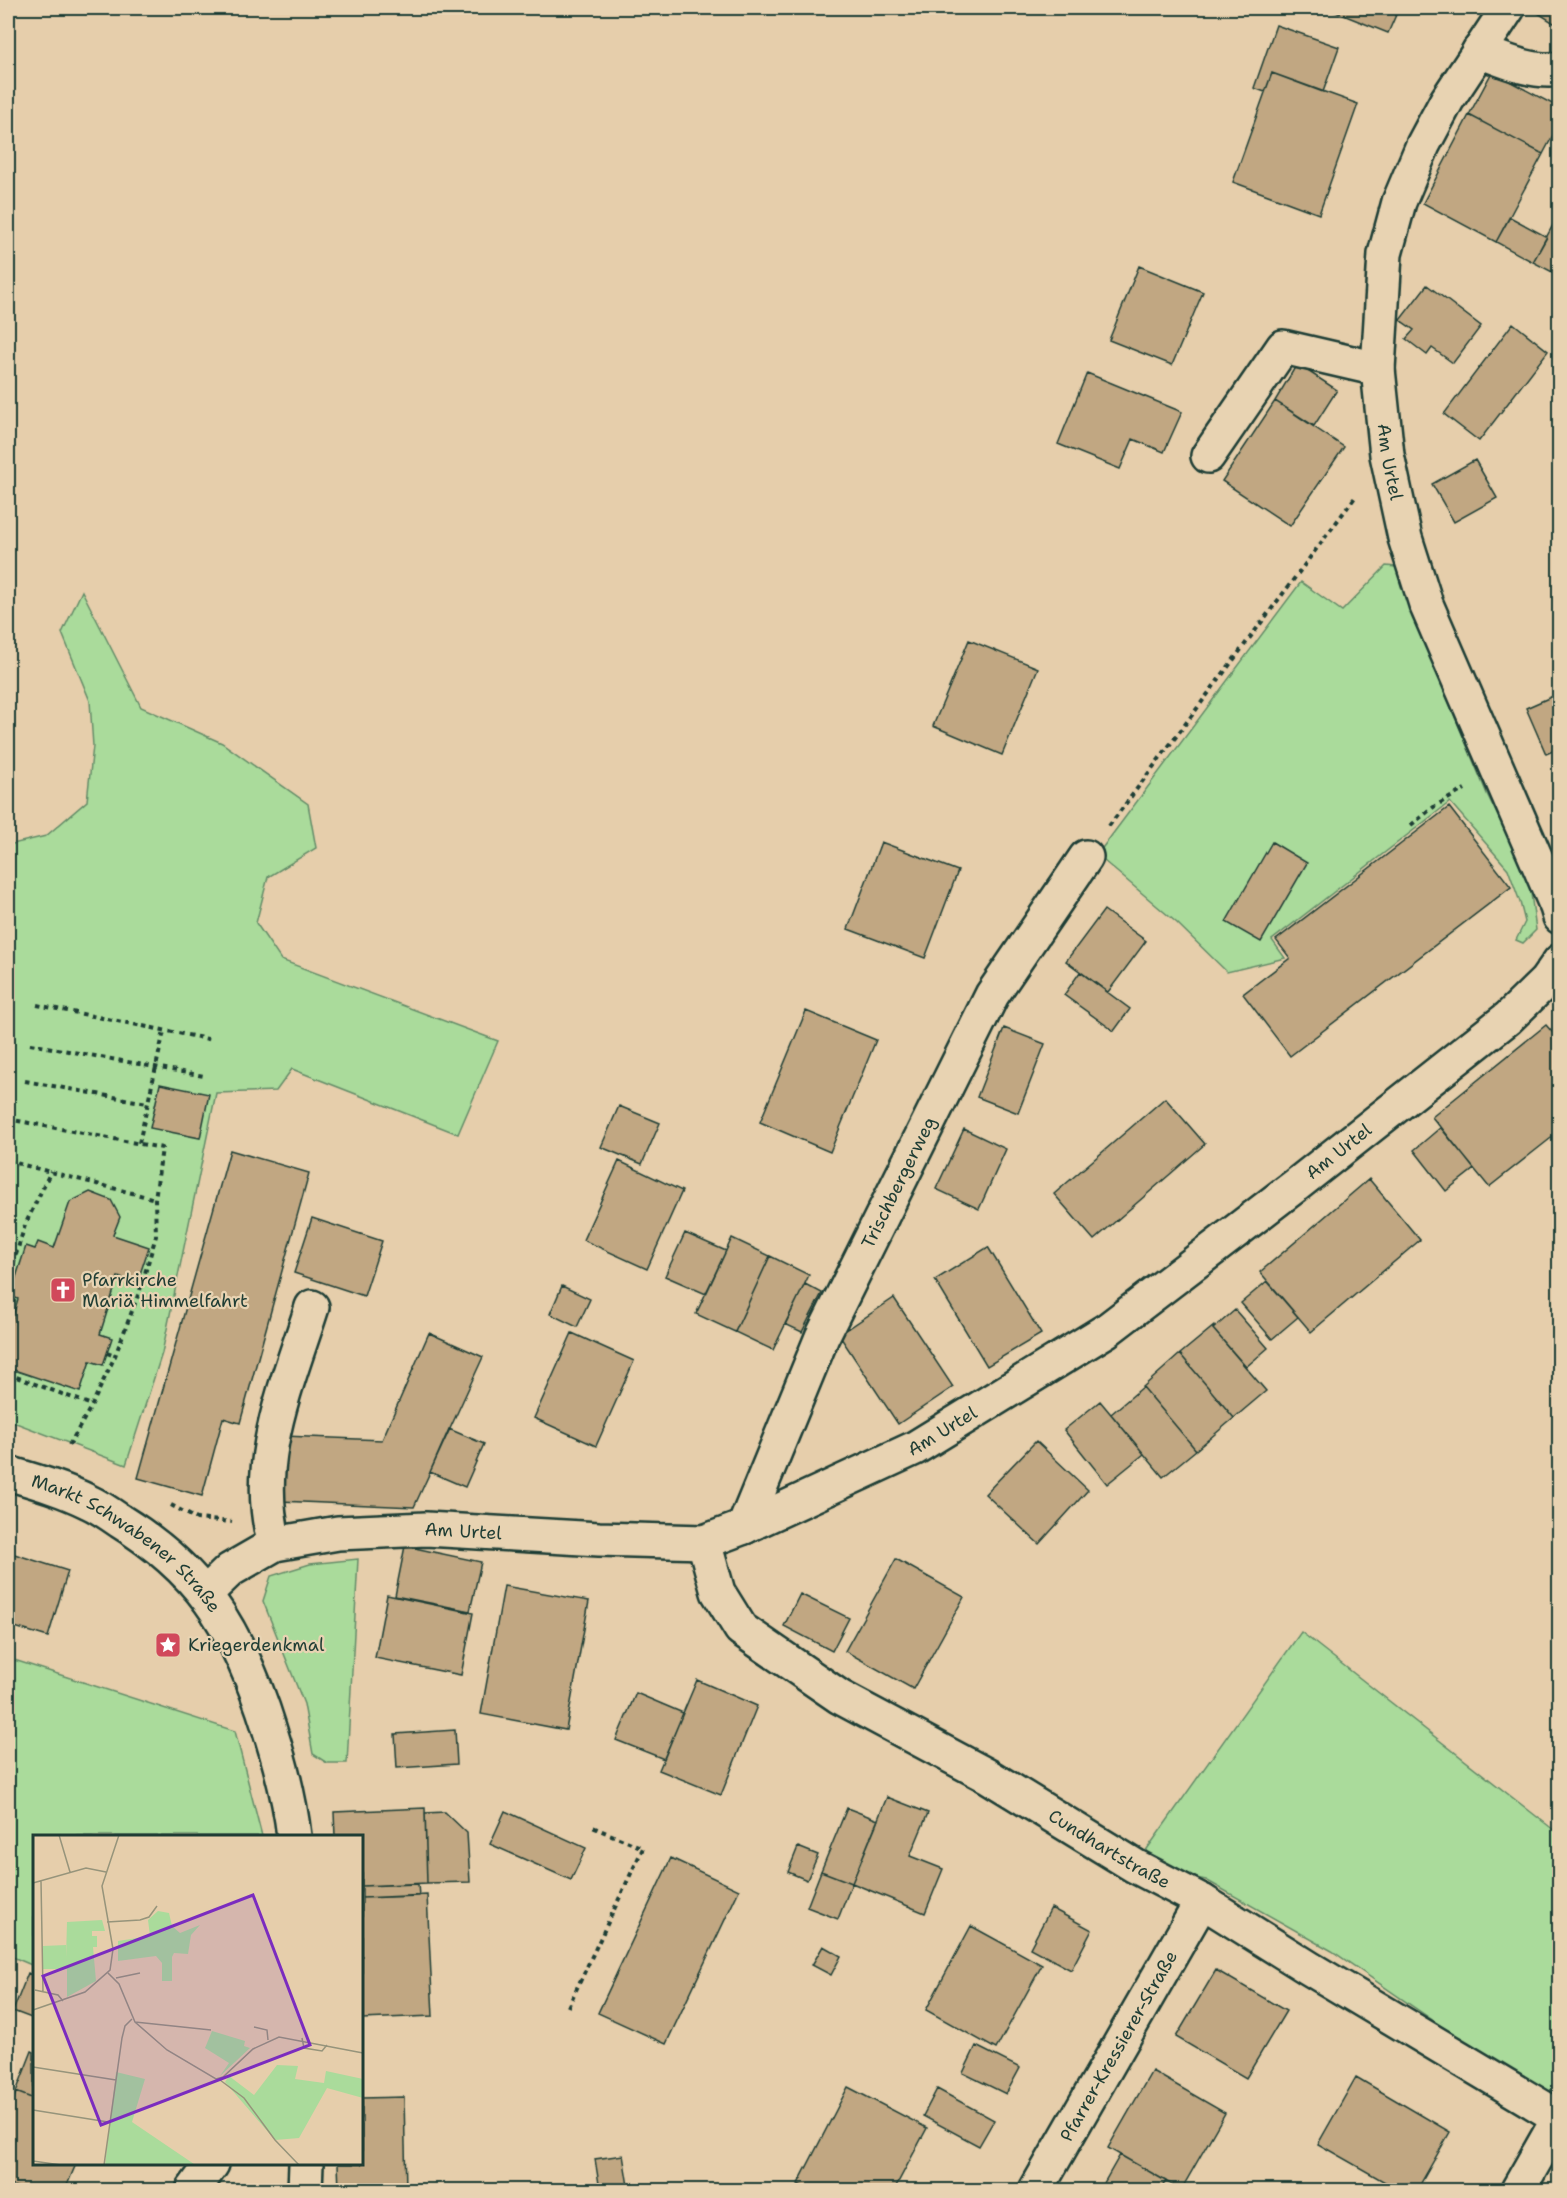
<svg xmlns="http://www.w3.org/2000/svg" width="1567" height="2198" font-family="'Shantell Sans',sans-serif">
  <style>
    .green { fill: #aadb9b; stroke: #648c68; stroke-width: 1.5 }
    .building { fill: #c1a782; stroke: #1f3d34; stroke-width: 1.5 }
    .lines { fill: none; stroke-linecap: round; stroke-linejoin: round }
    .minor-casing { stroke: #1f3d34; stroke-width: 38 }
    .major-casing { stroke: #1f3d34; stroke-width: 38 }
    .path { stroke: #1f3d34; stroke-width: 4; stroke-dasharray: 4.5 4.5; stroke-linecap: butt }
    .minor { stroke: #e8d3b2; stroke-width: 33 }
    .major { stroke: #e8d3b2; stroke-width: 33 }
    .labels { text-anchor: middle; stroke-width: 4.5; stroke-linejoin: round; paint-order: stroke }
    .street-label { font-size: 18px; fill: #1f3d34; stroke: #e8d3b2 }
    .poi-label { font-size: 18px; fill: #1f3d34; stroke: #e8d3b2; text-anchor: start }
    .inset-road { fill: none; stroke: #96947b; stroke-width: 1.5 }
    .view { fill: #7b2cbf; fill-opacity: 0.15; stroke: #7b2cbf; stroke-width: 3 }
    .inset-edge { fill: none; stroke: #1f3d34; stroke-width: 3 }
  </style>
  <rect width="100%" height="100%" fill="#e6ceab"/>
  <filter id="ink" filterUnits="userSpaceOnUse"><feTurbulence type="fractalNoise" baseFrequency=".0167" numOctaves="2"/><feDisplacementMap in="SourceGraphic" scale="12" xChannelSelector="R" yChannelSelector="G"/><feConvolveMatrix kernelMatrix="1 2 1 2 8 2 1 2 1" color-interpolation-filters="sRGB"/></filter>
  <g filter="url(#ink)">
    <path class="green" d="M1386,566L1396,567L1447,698L1487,794L1529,879L1536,930L1523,943L1516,940L1525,922L1520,902L1508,869L1450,802L1272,940L1285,958L1227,972L1177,923L1097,855L1301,582L1342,611Z
      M82,591L141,707L222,743L308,804L316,848L268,877L256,923L281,960L498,1041L458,1134L292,1069L276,1091L216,1093L162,1353L126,1465L8,1420V1096L11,1082L8,1081V845L46,836L87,801L93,746L90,701L62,633Z
      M358,1559L347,1763H327L313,1754L304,1704L263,1601L271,1576L310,1564Z
      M1301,1632L1559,1834V2107L1332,1951L1206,1880L1135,1866Z
      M8,1658L235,1731L262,1836H34V1966L8,1955Z"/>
    <path class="building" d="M1326,8H1399L1388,33Z
      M1541,8H1560V27L1538,13Z
      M1276,25L1339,47L1323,92L1272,73L1265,92L1254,88Z
      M1492,72L1560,108V122L1543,154L1469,115Z
      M1272,73L1358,104L1319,214L1233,182Z
      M1469,115L1543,154L1496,242L1423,203Z
      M1560,212V276L1533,262Z
      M1510,217L1547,237L1533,262L1496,242Z
      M1139,266L1203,292L1172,365L1109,340Z
      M1427,285L1481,326L1453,363L1432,348L1427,355L1406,339L1414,330L1400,320Z
      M1513,323L1548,351L1479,441L1444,414Z
      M1297,364L1337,390L1314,426L1275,401Z
      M1087,373L1182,412L1164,452L1133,439L1120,469L1058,444Z
      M1275,401L1344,447L1290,526L1222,481Z
      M1475,460L1497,498L1454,522L1432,484Z
      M969,640L1038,668L1002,755L933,726Z
      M1560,693V748L1546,754L1526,708Z
      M1449,807L1511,887L1290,1056L1243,994L1290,958L1276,940Z
      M881,842L958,871L925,958L848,929Z
      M1272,842L1307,863L1261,942L1226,922Z
      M1104,910L1146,941L1108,992L1066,961Z
      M1080,972L1130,1009L1114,1031L1064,995Z
      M806,1011L876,1040L830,1152L760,1122Z
      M1546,1025L1560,1041V1131L1489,1187L1432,1117Z
      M1004,1028L1045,1044L1018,1113L977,1097Z
      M160,1084L209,1094L200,1138L150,1128Z
      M1165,1098L1205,1144L1094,1240L1054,1194Z
      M619,1106L660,1123L642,1164L601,1147Z
      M1441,1127L1474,1169L1446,1191L1414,1150Z
      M964,1129L1006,1149L979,1209L936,1189Z
      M230,1150L309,1173L240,1423L223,1418L202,1496L138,1478Z
      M619,1161L682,1191L647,1269L583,1240Z
      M1369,1179L1420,1240L1311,1332L1260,1272Z
      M90,1192L111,1200L120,1217L113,1235L149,1247L137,1283L118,1277L100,1334L112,1338L103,1365L90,1361L80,1392L8,1368V1332L18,1299L10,1296L26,1246L35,1249L38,1242L54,1248L70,1202Z
      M312,1218L382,1241L364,1296L294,1273Z
      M685,1233L726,1251L706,1294L665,1276Z
      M732,1238L770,1256L735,1332L696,1314Z
      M988,1247L1041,1334L987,1366L935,1280Z
      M770,1256L809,1275L773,1350L735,1332Z
      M1267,1281L1298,1317L1272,1339L1241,1303Z
      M805,1284L822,1293L802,1332L785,1324Z
      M562,1286L590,1299L577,1327L550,1314Z
      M894,1298L953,1387L898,1424L839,1335Z
      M1235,1310L1268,1348L1246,1367L1213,1329Z
      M1214,1326L1213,1329L1266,1391L1234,1418L1180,1354Z
      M429,1333L483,1357L414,1507L280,1501L284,1436L382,1440Z
      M572,1333L634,1361L596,1446L534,1418Z
      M1180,1354L1234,1418L1196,1450L1143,1387Z
      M1143,1387L1196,1450L1163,1477L1111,1414Z
      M1100,1401L1144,1454L1107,1484L1064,1430Z
      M449,1429L484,1444L465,1487L430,1472Z
      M1036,1441L1088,1490L1039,1544L985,1494Z
      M405,1546L481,1562L470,1611L395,1596Z
      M8,1552L68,1571L48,1637L8,1625Z
      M896,1559L964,1597L913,1689L845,1651Z
      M504,1586L589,1601L566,1730L481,1714Z
      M800,1594L849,1618L832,1651L784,1626Z
      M387,1595L473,1613L461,1675L375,1658Z
      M697,1680L757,1706L721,1795L659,1770Z
      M636,1693L683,1713L664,1759L616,1740Z
      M455,1730L457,1764L397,1768L395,1734Z
      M887,1797L928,1813L910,1856L943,1869L925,1913L852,1883Z
      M425,1808L427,1883L362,1886V1836H335L334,1812Z
      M847,1808L878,1820L852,1883L821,1871Z
      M505,1811L586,1848L571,1880L490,1844Z
      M445,1812L467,1833L470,1882L427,1883L425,1813Z
      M798,1847L818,1855L807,1880L788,1872Z
      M671,1858L739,1890L666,2044L598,2013Z
      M821,1871L852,1883L838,1919L807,1907Z
      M418,1884L419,1896L362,1898V1886Z
      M427,1895L433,2016L362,2019V1898Z
      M1051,1908L1092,1930L1071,1970L1030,1948Z
      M971,1926L1042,1965L996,2049L926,2010Z
      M823,1946L841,1956L831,1975L812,1965Z
      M1216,1970L1286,2011L1246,2078L1176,2037Z
      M28,1973L34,1976V2019L13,2011Z
      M976,2046L1020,2068L1006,2094L963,2073Z
      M32,2051L34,2052V2099L16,2092Z
      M1152,2071L1225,2113L1181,2190L1108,2148Z
      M1356,2077L1450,2132L1417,2190H1399L1318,2144Z
      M848,2087L927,2128L894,2190H810L798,2184Z
      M937,2089L994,2120L979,2146L923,2116Z
      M16,2092L34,2099V2164H76L65,2190H24L8,2184V2115Z
      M404,2097L406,2190H339L338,2164H362V2098Z
      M623,2155L628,2186L600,2190L595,2159Z
      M1120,2155L1166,2181L1160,2190H1100Z
      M240,2188L263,2190H239Z"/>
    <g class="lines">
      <defs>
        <g id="minor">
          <path id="s1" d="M1508,8L1447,100L1423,145L1399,202L1385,254L1378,369L1387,455L1405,538L1426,604L1557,907L1560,917"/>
          <path d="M1479,51C1503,60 1534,74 1560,69"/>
          <path d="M1208,456L1283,347L1378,369"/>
          <path id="s2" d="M744,1527L822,1337L992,995L1086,857"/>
          <path id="s3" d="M704,1542L718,1592L741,1629L840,1697L988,1776L1135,1866L1202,1901L1309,1968L1560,2118"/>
          <path d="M275,1544C251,1464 288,1383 312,1307"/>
          <path id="s4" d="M205,1594L230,1570L275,1544L338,1533L426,1529L599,1539L704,1542L744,1527L915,1448L1107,1330L1295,1186L1508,1018L1546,981L1560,961"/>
          <path d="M193,2190L212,2164"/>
          <path id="s5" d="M1036,2190L1202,1901"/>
          <path d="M1518,2190L1559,2118"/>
        </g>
        <g id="major">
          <path id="s6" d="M8,1473C35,1481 63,1489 89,1502C100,1507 110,1514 120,1521C198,1569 233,1623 263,1709C277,1751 289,1792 294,1836"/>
          <path d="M305,2190L306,2164"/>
        </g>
      </defs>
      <use href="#minor" class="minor-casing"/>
      <use href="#major" class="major-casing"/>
      <path class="path" d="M1411,825L1435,806L1465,789
        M1109,826L1356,496
        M37,1005L213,1040
        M30,1044L204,1076
        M25,1081L147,1103
        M8,1119L162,1148L155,1199L156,1236L140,1290L115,1356L92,1405L67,1449
        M139,1143L164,1031
        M8,1161L155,1199
        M8,1281L25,1225L51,1171
        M8,1326L9,1327
        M107,1353L115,1356
        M8,1374L92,1405
        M171,1505L197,1519L232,1522
        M568,2007L643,1848L590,1826"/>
      <use href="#minor" class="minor"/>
      <use href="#major" class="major"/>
    </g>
  </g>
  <defs>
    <symbol id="church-square" viewBox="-11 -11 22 22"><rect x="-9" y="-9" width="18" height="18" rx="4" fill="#d1495b" stroke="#e8d3b2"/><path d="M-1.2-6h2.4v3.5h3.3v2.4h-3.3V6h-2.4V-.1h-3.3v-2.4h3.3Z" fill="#fff"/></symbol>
    <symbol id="sight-square" viewBox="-11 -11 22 22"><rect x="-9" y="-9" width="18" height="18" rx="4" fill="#d1495b" stroke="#e8d3b2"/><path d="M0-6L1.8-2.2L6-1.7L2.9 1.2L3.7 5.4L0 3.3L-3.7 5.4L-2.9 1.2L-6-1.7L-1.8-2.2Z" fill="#fff"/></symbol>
  </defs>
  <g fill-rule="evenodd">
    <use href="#church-square" x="48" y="1275" width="30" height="30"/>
    <use href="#sight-square" x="153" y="1630" width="30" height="30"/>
  </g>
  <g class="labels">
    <g class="street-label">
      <text dy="6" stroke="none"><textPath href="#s1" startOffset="486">Am Urtel</textPath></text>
      <text dy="6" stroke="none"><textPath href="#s4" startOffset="1266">Am Urtel</textPath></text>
      <text dy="6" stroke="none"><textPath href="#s2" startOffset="378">Trischbergerweg</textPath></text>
      <text dy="6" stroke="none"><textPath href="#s4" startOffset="780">Am Urtel</textPath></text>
      <text dy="6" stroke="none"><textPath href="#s4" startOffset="276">Am Urtel</textPath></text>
      <text dy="6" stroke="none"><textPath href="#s6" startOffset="140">Markt Schwabener Straße</textPath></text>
      <text dy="6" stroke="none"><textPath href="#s3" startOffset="525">Cundhartstraße</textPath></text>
      <text dy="6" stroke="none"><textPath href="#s5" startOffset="166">Pfarrer-Kressierer-Straße</textPath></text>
    </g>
    <g class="poi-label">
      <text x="82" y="1286">Pfarrkirche<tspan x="82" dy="21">Mariä Himmelfahrt</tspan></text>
      <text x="188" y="1651">Kriegerdenkmal</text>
    </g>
  </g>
  <g transform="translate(33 1835)">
    <rect width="330" height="330" fill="#e6ceab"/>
    <path d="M125,76L136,78L139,91L147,98L167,90L158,100L155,119L141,118L139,122V146H129V128L123,121L85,126V106L117,101L115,85ZM69,85L72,96H59V101H64V112H60L63,146L34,162V134H10V111L33,110V123L34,87ZM179,196L212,206L211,211L217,213L187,241L196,228L172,213ZM244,230L265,231L262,244L291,248L293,236L330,244V263L294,253L266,303L242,305L192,247L196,241L221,260ZM83,237L112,244L99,287L161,329L72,330Z" fill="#aadb9b"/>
    <path class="inset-road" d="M26,0L37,37M91,0H130M8,46L10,157M0,48L53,33L73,37M74,87L107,85L116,82L124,71M75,138L86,149L102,187L134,215L183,244L190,242L220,214L246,202L330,218M83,143L107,138M2,155L25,160L30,166M0,175L52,157L77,135L80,114L69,51L86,0M102,187L178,195M221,192L234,195L235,205M269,203L271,213L289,216L294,210M0,232L83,245M187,245L211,263L242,305L266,330M0,275L75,287M0,326L28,330M71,330L89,203L92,191L99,184"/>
    <path class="view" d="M220,60L277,210L68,290L10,141Z"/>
    <rect width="330" height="330" class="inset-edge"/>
  </g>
  <rect width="1567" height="2198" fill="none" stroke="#e8d3b2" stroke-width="30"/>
  <rect x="15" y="15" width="1537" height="2168" fill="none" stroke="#1f3d34" stroke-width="2" filter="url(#ink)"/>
</svg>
